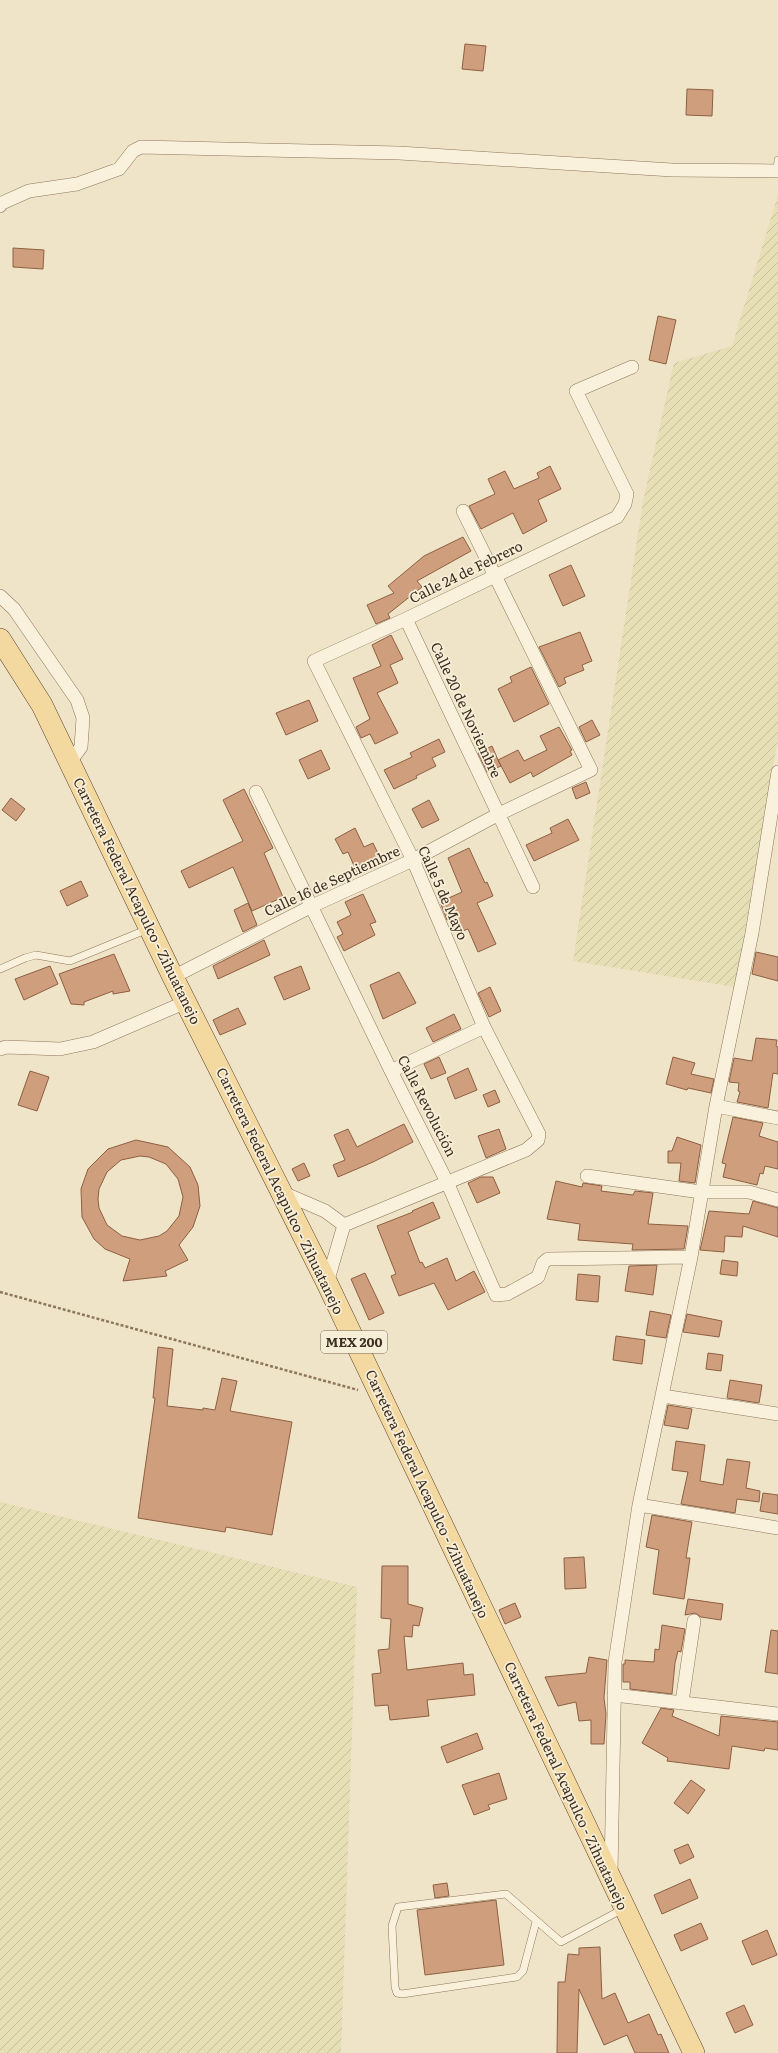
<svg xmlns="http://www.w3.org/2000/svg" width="778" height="2053" font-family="Literata,serif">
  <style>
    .farmland { fill: url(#farmland-furrows) }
    .building { fill: #cf9f7d; stroke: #8d5f41; fill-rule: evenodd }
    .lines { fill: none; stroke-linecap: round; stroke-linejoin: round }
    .lane-casing { stroke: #8d765c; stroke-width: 8 }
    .street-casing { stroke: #8d765c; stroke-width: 14 }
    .primary-casing { stroke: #5b4430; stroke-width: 22 }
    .path { stroke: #8d765c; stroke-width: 2.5; stroke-dasharray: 3 2; stroke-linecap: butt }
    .lane { stroke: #faf1dc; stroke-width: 7 }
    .street { stroke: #faf1dc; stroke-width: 13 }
    .primary { stroke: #f3d9a0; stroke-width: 21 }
    .labels { text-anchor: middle; stroke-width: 3.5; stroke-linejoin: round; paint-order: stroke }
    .shield { fill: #f7eed8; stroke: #756857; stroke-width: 1 }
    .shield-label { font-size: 13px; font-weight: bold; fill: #3d2e20 }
    .street-label { font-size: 14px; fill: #3d2e20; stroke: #f7eed8 }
  </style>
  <defs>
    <pattern id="farmland-furrows" width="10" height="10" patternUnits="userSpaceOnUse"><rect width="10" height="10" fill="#e6deb5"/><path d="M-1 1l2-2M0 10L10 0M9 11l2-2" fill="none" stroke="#c6bf9b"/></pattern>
  </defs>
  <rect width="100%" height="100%" fill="#f0e4c8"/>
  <path class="farmland" d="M778,195V739L735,987L573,961L643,501L674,363L732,346Z
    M0,1502L357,1587L341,2053H0Z"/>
  <path class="building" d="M465,44L486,46L483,71L462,69Z
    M687,89L713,90L712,116L686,115Z
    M13,248L44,250L43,269L13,267Z
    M658,316L676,320L666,364L649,360Z
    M550,466L561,489L538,500L547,521L523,534L513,513L481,529L469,506L495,494L488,479L505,471L514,489L539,478L537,473Z
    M463,537L471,551L417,581L422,587L388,614L390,618L376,624L367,605L394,593L388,586L424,556Z
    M571,565L585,596L563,606L549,575Z
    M580,632L592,661L582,665L584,670L564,678L566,683L559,687L539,647Z
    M391,635L403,659L390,665L398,683L377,693L398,733L375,744L370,734L361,738L356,727L370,719L353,678L381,666L372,645Z
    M531,667L549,704L514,722L498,689L512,682L510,677Z
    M309,700L318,721L286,735L276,713Z
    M592,720L600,735L586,742L579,727Z
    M559,727L572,750L570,751L572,755L533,777L531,772L510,783L498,760L501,766L487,772L478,753L492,746L498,760L518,750L524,761L547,750L540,736Z
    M439,739L445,752L432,758L436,766L416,776L417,778L394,789L384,770L412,757L410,753Z
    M321,750L330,769L308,779L299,760Z
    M586,782L590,793L576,799L572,788Z
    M244,789L273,848L264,853L283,897L252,911L233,867L189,888L181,871L243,841L223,800Z
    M11,798L25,809L16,821L2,810Z
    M429,800L439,820L422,828L412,809Z
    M568,819L579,840L534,861L526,845L552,833L550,828Z
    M355,828L364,847L373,843L383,864L358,875L348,852L343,854L335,839Z
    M469,848L485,883L487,882L493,896L477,903L496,944L478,952L468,929L460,932L453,917L447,920L440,902L462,892L448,858Z
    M81,881L88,896L67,906L60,891Z
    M363,894L376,922L370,924L375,935L344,951L337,937L343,934L337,922L351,915L345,902Z
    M248,903L257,925L243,932L234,910Z
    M264,940L270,955L218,979L213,966Z
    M756,952L778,957V981L752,974Z
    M114,954L130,991L113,994V991L84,1002V1005L71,1004L59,974Z
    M50,966L58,984L24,1000L15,979Z
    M301,966L310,989L284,1000L274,977Z
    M399,972L416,1003L383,1019L370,985Z
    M490,987L501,1011L489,1017L478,993Z
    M238,1008L246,1024L220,1035L213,1020Z
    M454,1014L461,1029L433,1042L426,1028Z
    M756,1038L777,1040L776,1046L778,1047V1074L773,1073L768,1108L737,1102L740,1092L738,1091L739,1083L729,1082L734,1058L752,1061Z
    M439,1057L446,1073L431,1079L424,1064Z
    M673,1057L695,1063L691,1074L714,1079L711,1093L688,1088L687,1090L666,1084Z
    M468,1068L477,1090L455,1099L447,1078Z
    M30,1071L49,1077L37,1111L18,1105Z
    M495,1090L500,1102L488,1107L483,1095Z
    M733,1117L763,1123L759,1136L778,1142V1169L765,1166L763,1174L760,1173L757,1185L723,1177L726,1164L722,1163Z
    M404,1124L413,1142L373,1162L338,1177L333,1165L345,1160L334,1135L348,1129L357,1147Z
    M499,1129L506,1149L486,1158L478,1136Z
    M677,1137L701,1145L695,1183L679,1181L681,1163H668V1151H672Z
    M136,1140L168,1147L190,1167L198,1185L200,1206L193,1227L179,1245L188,1260L165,1271L167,1276L123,1281L130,1259L105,1249L94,1239L82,1217L81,1189L88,1169L108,1149ZM140,1156L149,1157L166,1164L178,1179L183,1197L179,1216L167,1231L159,1236L140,1240L122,1236L107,1225L99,1208L98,1199L99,1189L107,1172L121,1160Z
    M304,1163L310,1176L298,1181L292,1169Z
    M481,1177H493L500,1193L477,1203L468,1183Z
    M556,1181L582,1187L583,1183L602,1186L601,1191L633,1195L635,1191L653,1193L648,1224L688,1226L684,1249L632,1250L633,1244L578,1240L580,1224L547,1219Z
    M753,1201L778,1208V1237L743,1226L742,1237L725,1236L724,1252L700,1250L709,1211L749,1214Z
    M433,1202L440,1218L408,1232L420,1263L422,1262L425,1268L447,1258L456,1281L474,1271L485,1292L448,1310L434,1283L399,1296L391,1276L396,1274L377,1226L413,1212L412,1211Z
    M722,1260L738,1262L737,1276L720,1274Z
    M657,1265L653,1295L625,1291L629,1266Z
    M365,1273L384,1313L369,1320L351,1279Z
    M578,1274L600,1276L598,1302L576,1300Z
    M650,1311L671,1315L666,1338L646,1335Z
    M687,1314L722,1321L719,1337L683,1332Z
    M616,1336L645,1340L642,1364L613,1360Z
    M158,1347L173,1349L167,1406L203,1410V1408L215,1410L222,1378L237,1381L230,1411L292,1422L272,1535L226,1527L225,1532L138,1518L155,1398H153Z
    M708,1353L723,1355L721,1371L706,1369Z
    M730,1380L762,1385L759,1403L727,1398Z
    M668,1405L692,1409L688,1429L664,1425Z
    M676,1441L705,1445L700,1481L723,1485L727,1459L750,1462L746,1488L760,1491L759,1502L737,1499L735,1513L681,1504L688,1472L672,1470Z
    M763,1493L778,1495V1514L760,1511Z
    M652,1515L692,1522L686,1558H690L684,1599L653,1594L659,1550L646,1547Z
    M584,1557L586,1588L565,1589L564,1558Z
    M382,1566H408V1604L423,1608L419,1626L413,1625L412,1637L404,1636L407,1670L463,1663L464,1675L473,1674L475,1695L427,1700L429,1716L390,1720L388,1705L375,1706L372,1674L381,1673L378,1650L389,1649L391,1619L381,1618Z
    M688,1599L723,1604L721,1620L701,1617L695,1613L685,1615Z
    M515,1603L521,1617L505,1624L499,1610Z
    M662,1625L685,1629L681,1652L678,1651L675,1663L672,1694L630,1689V1682H623V1664H625V1660L654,1662L655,1649L659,1650Z
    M771,1630L778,1631V1674L765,1672Z
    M589,1657L607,1660L604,1698L606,1714L604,1744H591V1720L579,1721L576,1702L558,1706L545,1677L586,1673Z
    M661,1708L674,1710L672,1716L719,1736L721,1716L778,1722V1750L765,1748L764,1751L732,1746L729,1769L667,1761L668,1758L642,1743Z
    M477,1733L483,1749L447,1763L441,1747Z
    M499,1773L507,1799L488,1805L490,1809L474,1815L462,1785Z
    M691,1780L705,1790L688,1814L674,1803Z
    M688,1844L694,1857L680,1864L674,1850Z
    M690,1879L698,1898L662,1914L654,1895Z
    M447,1883L449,1896L435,1898L433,1885Z
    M496,1900L504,1965L425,1975L417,1910Z
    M701,1923L708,1939L681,1951L674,1935Z
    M767,1930L777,1955L752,1965L742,1941Z
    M600,1947L602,1999L615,1993L628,2023L649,2014L658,2035L661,2034L669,2053H635L627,2035L604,2045L579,1989L577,2053H557L558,1982H565L568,1954L579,1955V1948Z
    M744,2005L753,2025L735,2033L726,2013Z"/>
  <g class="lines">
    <defs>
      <path id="lane" d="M777,171L778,160
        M0,969L25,958L36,955L70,961L148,929
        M536,1922L523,1971L517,1977L402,1994L397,1993L395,1987L392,1926L398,1907L506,1894L561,1942L623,1909"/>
      <path id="street" d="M0,206L2,203L29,191L77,184L119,169L133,151L141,147L399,153L672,170L778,171
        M0,596L14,609L77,700L83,718L81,747L70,762
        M406,619L533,887
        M256,792L391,1071L447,1182L496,1295L507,1294L538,1277L543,1263L548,1259L691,1257
        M173,977L312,906L413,860L497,815L591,770L463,511
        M0,1049L6,1047L60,1049L93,1042L186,1002
        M391,1071L484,1027
        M716,1106L778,1118
        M587,1176L701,1192H749L778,1200
        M281,1192L325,1211L344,1225
        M344,1225L526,1150L538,1140L539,1134L484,1027L413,860L314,661L406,619L617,517L625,504L627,494L576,391L632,367
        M327,1283L344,1225
        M663,1396L778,1414
        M639,1505L778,1528
        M614,1695L778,1714
        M682,1702L694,1621
        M611,1873L615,1662L639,1505L691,1257L716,1106L752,933L778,772"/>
      <path id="primary" d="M0,639L42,705L173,977L327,1283L694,2053"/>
    </defs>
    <use href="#lane" class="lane-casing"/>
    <use href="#street" class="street-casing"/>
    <use href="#primary" class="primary-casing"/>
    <path class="path" d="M0,1292L358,1390"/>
    <use href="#lane" class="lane"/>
    <use href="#street" class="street"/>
    <use href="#primary" class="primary"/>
  </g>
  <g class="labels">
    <rect class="shield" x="321" y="1331" width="66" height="22" rx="3"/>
    <g class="shield-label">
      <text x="354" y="1347">MEX 200</text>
    </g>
    <g class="street-label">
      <text transform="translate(466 572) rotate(-26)" y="5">Calle 24 de Febrero</text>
      <text transform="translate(466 710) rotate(65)" y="5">Calle 20 de Noviembre</text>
      <text transform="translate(332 881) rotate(-25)" y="5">Calle 16 de Septiembre</text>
      <text transform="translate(443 893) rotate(66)" y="5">Calle 5 de Mayo</text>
      <text transform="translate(137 901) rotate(64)" y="5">Carretera Federal Acapulco - Zihuatanejo</text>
      <text transform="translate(427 1106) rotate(63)" y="5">Calle Revolución</text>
      <text transform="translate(280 1191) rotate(64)" y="5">Carretera Federal Acapulco - Zihuatanejo</text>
      <text transform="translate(427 1494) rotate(65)" y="5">Carretera Federal Acapulco - Zihuatanejo</text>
      <text transform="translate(566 1786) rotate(65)" y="5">Carretera Federal Acapulco - Zihuatanejo</text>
    </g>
  </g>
</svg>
